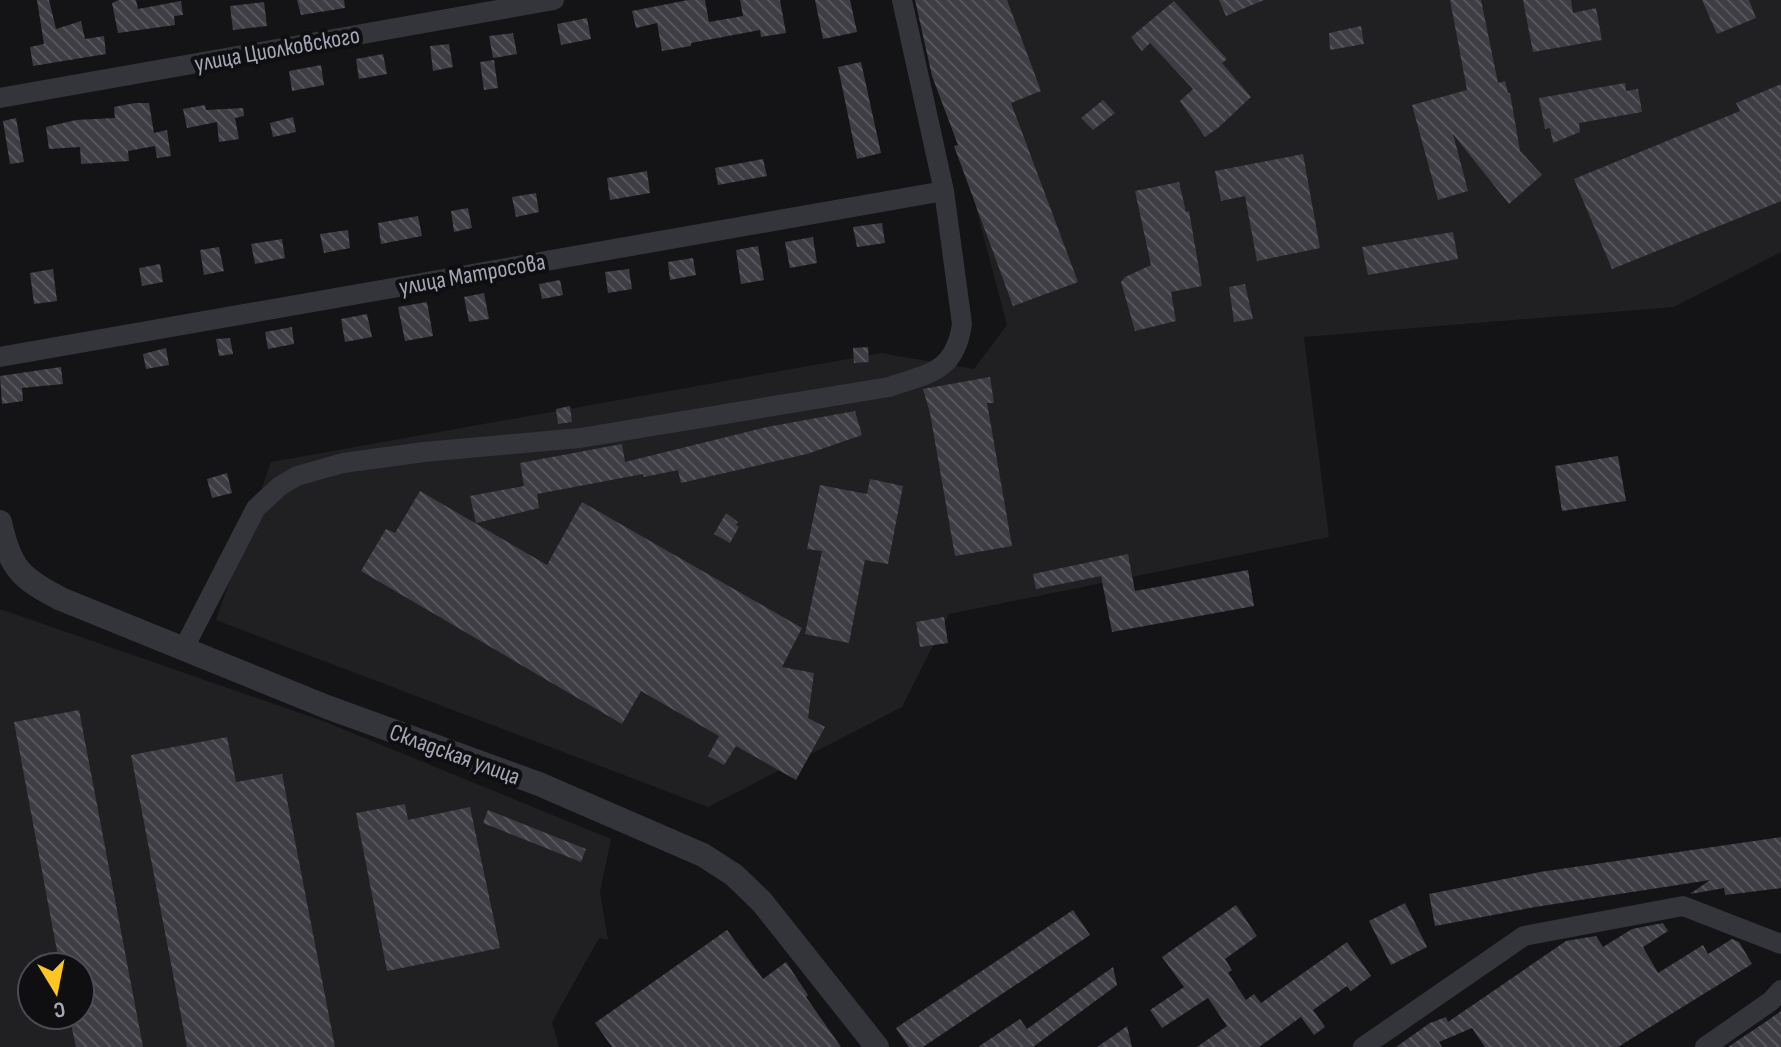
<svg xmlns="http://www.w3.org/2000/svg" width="1781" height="1047" font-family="'Sofia Sans Condensed',sans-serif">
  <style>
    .built { fill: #201f22; fill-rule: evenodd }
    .building { fill: url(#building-back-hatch) }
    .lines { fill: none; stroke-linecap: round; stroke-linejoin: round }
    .minor { stroke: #34353b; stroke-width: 20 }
    .tertiary { stroke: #34353b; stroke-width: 24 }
    .labels { text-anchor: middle; stroke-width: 8; stroke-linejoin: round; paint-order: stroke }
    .street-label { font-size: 24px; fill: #a4a8b7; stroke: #0f0e10 }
  </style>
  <defs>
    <pattern id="building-back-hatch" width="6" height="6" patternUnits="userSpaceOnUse" patternTransform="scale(2)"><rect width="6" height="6" fill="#3e3d43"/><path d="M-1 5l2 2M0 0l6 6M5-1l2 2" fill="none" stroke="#57565c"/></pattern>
  </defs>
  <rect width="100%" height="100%" fill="#141315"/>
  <path class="built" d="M921,0H1781V252L1674,307L1304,337L1329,537L949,614L902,707L708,807L216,620L271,462L881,353L974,369L1007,325Z
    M0,609L323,721L611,839L600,892L608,940L599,938L552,1022L559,1047H0ZM32,967H80V1015H32Z"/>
  <path class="building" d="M37,0H49L56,29L81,21L85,39L104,36L106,54L33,66L30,47L44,44Z
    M119,0H136L138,9L181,1L183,15L174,16L175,25L118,33L112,3Z
    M297,0H344L345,8L301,15Z
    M688,0H705L709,22L743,16L740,0H780L786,33L761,37L760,30L691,43V46L662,51L657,23L636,28L632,11Z
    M815,0H850L857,32L823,39Z
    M915,0H1007L1041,91L1011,103L1078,282L1013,306L954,146L958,145L932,76Z
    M1219,0H1264L1226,16Z
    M1450,0H1481L1498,83L1505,81L1508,93H1510L1520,151L1542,175L1509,204L1453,134L1468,191L1438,200L1412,105L1467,90Z
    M1523,0H1571L1573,13L1596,8L1602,40L1533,52Z
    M1702,0H1749L1756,18L1717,34Z
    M1174,1L1227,59L1222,63L1251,97L1218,128L1205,137L1180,101L1193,89L1150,43L1142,51L1131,37Z
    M264,2L267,26L233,30L230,6Z
    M587,18L591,39L561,45L557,24Z
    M1361,26L1364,44L1330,50L1329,33Z
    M513,33L517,54L493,58L489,36Z
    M449,44L453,67L433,71L430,46Z
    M383,54L387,74L359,79L356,59Z
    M494,60L498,88L484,90L480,62Z
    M861,62L881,153L857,159L838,67Z
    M321,65L324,85L292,91L289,71Z
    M1625,83L1626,91L1638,89L1642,112L1579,123L1580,132L1553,143L1550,128L1545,129L1539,98Z
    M1781,84V201L1612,269L1574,179L1740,111L1736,103Z
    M1103,100L1115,113L1093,130L1081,118Z
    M135,103H149L154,133L167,130L171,156L157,158L155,146L128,151L129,161L81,164L80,147L49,149L46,127L76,120L115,118L114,107Z
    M205,105L206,110L243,108L244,116L235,118L239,139L219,142L217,122L187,128L183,109Z
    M293,117L296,132L273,137L270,123Z
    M16,118L24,162L10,164L3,121Z
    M1303,154L1320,248L1257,261L1245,196L1221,201L1215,171Z
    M763,159L767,176L718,185L715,168Z
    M647,171L650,193L610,200L607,178Z
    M1179,182L1186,212L1189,211L1202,286L1171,292L1176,321L1135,331L1121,282L1125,277L1151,265L1135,191Z
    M536,193L539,212L516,217L512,197Z
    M468,208L472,228L454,232L451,211Z
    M418,216L422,236L381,244L378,223Z
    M882,223L885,243L857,247L853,227Z
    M348,230L350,248L324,253L320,234Z
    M1453,232L1458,259L1368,275L1362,247Z
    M813,237L817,263L790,268L785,242Z
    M282,239L285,258L255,264L251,244Z
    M758,246L764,280L741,284L736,250Z
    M219,247L224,271L204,275L200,250Z
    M693,258L696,275L670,280L668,262Z
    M160,264L163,282L142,286L139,268Z
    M53,269L57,301L34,304L30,273Z
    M629,269L632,289L608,293L605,272Z
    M560,280L563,295L542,299L539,284Z
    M1245,284L1253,319L1234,322L1229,287Z
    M484,293L489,319L469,322L464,297Z
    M427,302L433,336L405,341L398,307Z
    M367,314L372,337L345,342L341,319Z
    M292,327L294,344L268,349L265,332Z
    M230,338L233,354L219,356L216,339Z
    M868,347L869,362L854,363L853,348Z
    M166,348L169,365L146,369L143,354Z
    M61,367L63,384L22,388L23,401L2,404L0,376Z
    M990,377L994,403H987L1012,546L955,556L930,413L923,389Z
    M570,406L572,422L558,424L556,409Z
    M855,411L862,435L807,454L681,483L678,470L644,477L643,474L537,494L539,508L476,523L470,496L524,486L520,463L622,444L625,462L767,427Z
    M1618,456L1626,501L1562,511L1555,466Z
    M227,473L232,493L212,498L207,479Z
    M870,479L903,486L888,564L865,560L849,643L805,634L822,551L807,549L820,485L867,494Z
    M420,491L547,565L582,502L802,628L782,667L814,673L808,718L825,727L796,780L736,746L724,765L708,756L719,736L641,691L622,724L361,571L386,529L395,533Z
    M726,513L738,522L736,525L739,527L730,543L714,534Z
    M1128,554L1135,591L1248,570L1254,606L1112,632L1101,576L1036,589L1033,574Z
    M944,617L948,643L920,647L916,622Z
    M79,710L143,1047H76L69,1015H80V967H60L14,722Z
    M227,737L236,782L282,774L335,1047H187L131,755Z
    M405,804L408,820L470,807L500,948L387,971L356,813Z
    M488,810L586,849L581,862L483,823Z
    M1781,837V888L1725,895L1724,888L1690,894L1710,880L1535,907L1435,926L1429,894L1540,872Z
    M1405,903L1427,947L1391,965L1369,921Z
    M1236,905L1257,936L1225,959L1232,970L1228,973L1246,1000L1254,994L1261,1003L1347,942L1371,976L1351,991L1347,986L1313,1010L1325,1027L1314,1035L1301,1017L1259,1047H1197L1227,1026L1208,998L1162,1028L1150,1010L1184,987L1162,957Z
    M1073,910L1090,935L923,1047H909L896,1028Z
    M1663,923L1668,931L1643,947L1658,973L1703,945L1708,954L1732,939L1739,942L1752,964L1618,1047H1485L1472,1028L1439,1042L1442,1047H1396L1430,1023L1446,1017L1448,1022L1566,941L1596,936L1603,947L1632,929Z
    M727,930L763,979L786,962L808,995L806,997L841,1047H612L595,1023Z
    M1113,967L1117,985L1033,1047H978L1020,1019L1027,1029Z
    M1781,1011V1047H1728L1764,1023Z
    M1127,1026L1132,1047H1097L1116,1034Z"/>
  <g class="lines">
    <path class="minor" d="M0,98L554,0
      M0,357L944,191
      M184,648L256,508L280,486L297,476L343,463L424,452L580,438L889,387C930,373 955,372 962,324L944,191L902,0
      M1363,1047L1524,936L1683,906L1781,944
      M1705,1047L1771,1001L1781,990"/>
    <path class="tertiary" d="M0,522C10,568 20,578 61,599L327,707L539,784L703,855L734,875L762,902L877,1047"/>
  </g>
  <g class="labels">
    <g class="street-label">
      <text transform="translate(277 49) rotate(-10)" y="8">улица Циолковского</text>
      <text transform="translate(472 274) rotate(-10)" y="8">улица Матросова</text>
      <text transform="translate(455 754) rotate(20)" y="8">Складская улица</text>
    </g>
  </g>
  <g transform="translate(56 991) rotate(170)"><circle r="38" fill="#0f0e10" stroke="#4b4c53" stroke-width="2"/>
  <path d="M0-6L14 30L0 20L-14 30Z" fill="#fdc623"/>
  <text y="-12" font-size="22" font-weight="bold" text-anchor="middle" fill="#a4a8b7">С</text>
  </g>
</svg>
